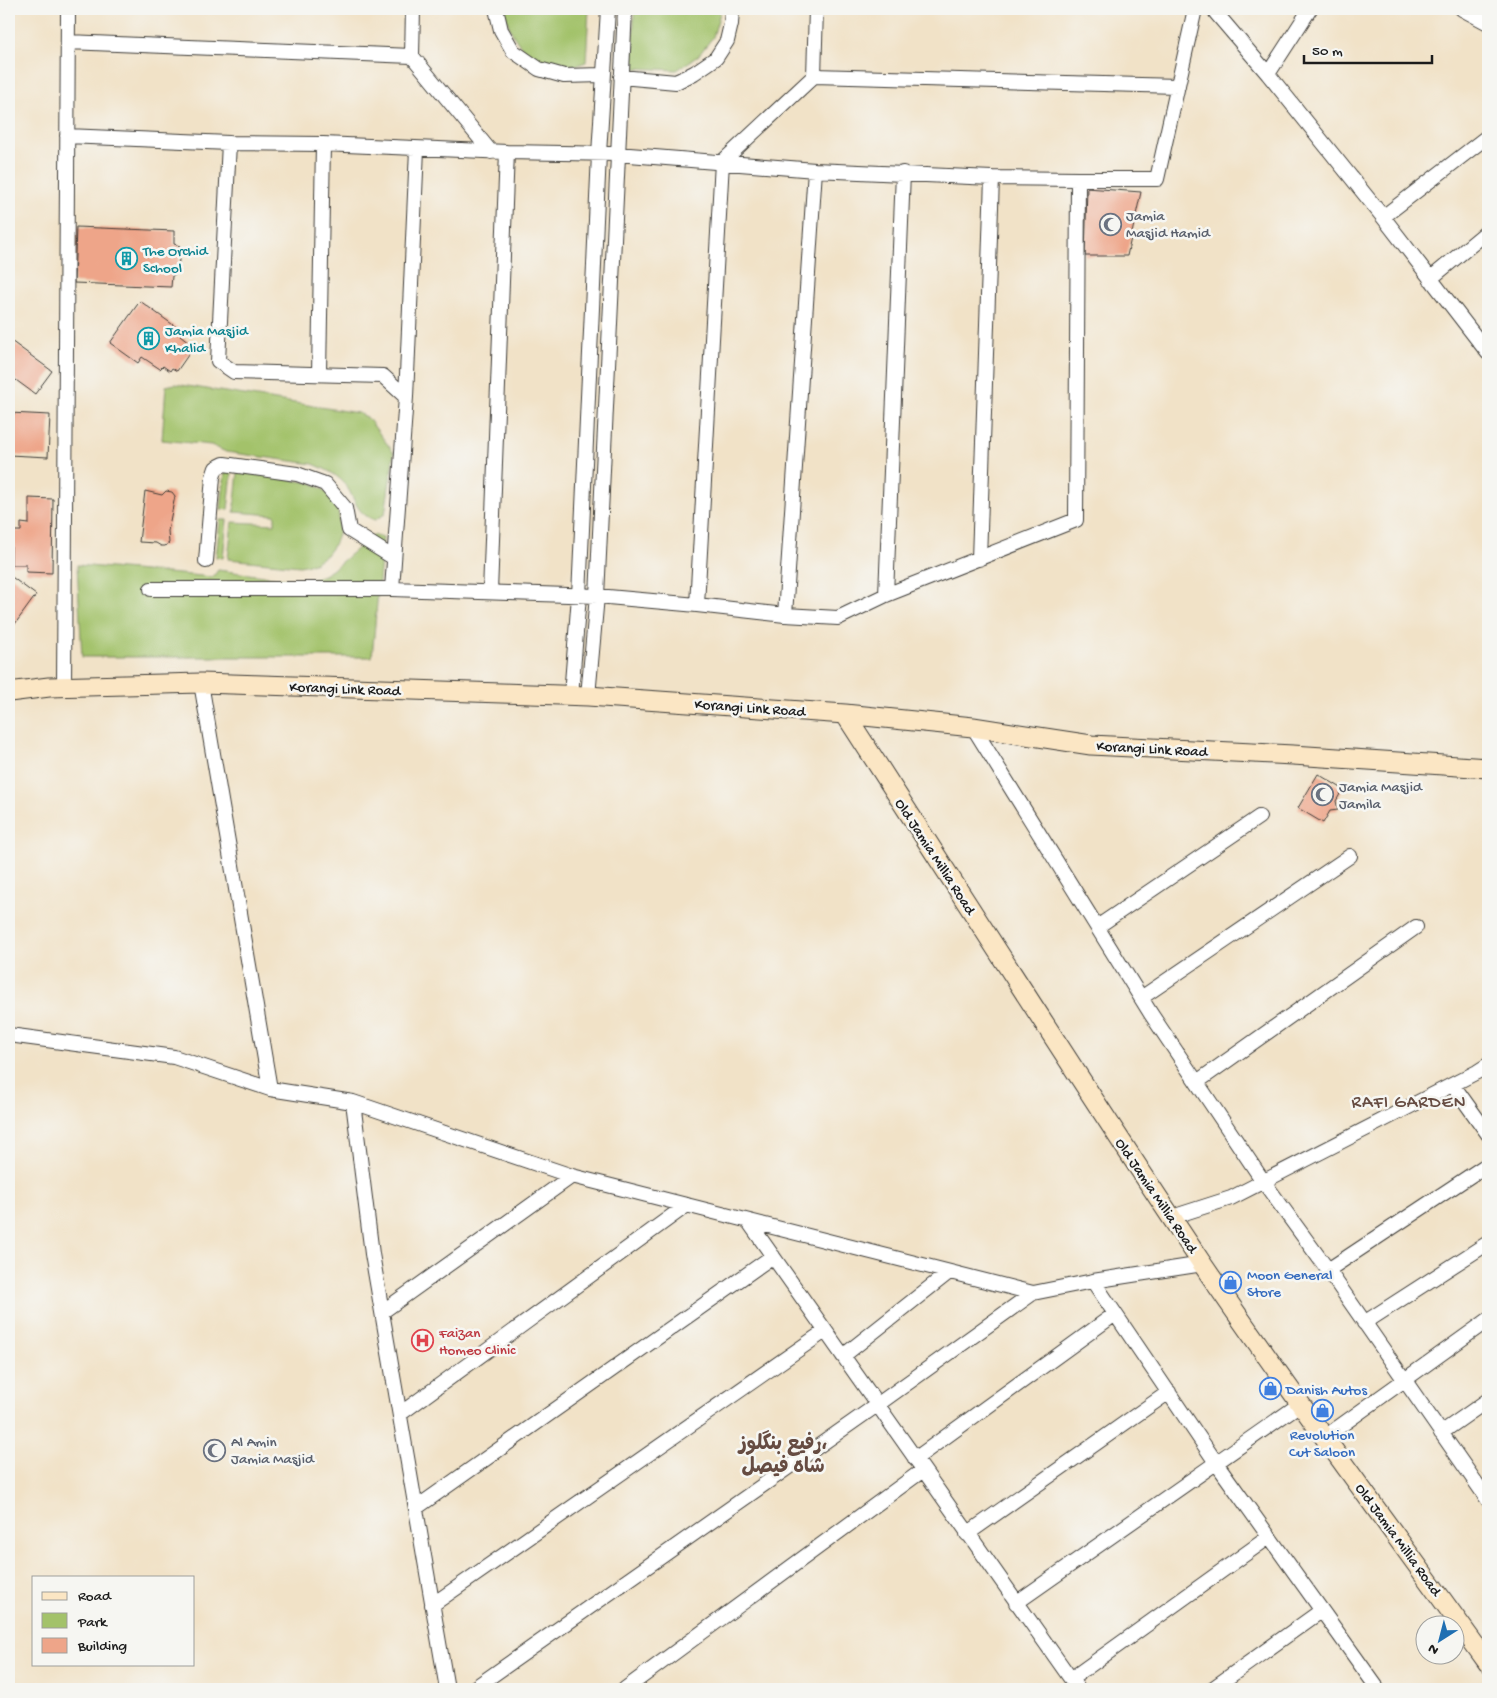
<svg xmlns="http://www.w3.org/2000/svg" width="1497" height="1698" font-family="'Gochi Hand','Playpen Sans Arabic',sans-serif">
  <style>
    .green { fill: #a3c26a; stroke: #606f43 }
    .building { fill: #eea589 }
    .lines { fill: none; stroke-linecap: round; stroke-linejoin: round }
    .street-casing { stroke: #3c3a36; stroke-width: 16 }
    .secondary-casing { stroke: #3c3a36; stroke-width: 21 }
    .street { stroke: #fff; stroke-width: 14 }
    .secondary { stroke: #fbe6c4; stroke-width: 19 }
    .labels { text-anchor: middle; stroke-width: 5; stroke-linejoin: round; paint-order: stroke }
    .worship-label { font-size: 15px; fill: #5b616d; stroke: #f6f6f2; text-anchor: start }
    .culture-label { font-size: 15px; fill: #0d838f; stroke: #f6f6f2; text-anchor: start }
    .street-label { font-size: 15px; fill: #1c1c1c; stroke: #f6f6f2 }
    .shop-label { font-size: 15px; fill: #366cbe; stroke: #f6f6f2; text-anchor: start }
    .health-label { font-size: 15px; fill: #be3a42; stroke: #f6f6f2; text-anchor: start }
    .quarter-label { font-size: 18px; letter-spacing: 1px; fill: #664c42; stroke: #f6f6f2 }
    .district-label { font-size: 20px; font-weight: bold; fill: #664c42; stroke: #f6f6f2 }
  </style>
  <rect width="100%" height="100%" fill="#f6f6f2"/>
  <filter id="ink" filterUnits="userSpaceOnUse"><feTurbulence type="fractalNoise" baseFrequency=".02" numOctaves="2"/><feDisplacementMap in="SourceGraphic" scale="10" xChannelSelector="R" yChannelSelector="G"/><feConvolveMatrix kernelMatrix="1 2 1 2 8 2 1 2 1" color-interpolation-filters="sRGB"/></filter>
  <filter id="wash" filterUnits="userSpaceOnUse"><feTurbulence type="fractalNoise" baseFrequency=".0096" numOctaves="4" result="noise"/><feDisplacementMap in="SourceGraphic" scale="20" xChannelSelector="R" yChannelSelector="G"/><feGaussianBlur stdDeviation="1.12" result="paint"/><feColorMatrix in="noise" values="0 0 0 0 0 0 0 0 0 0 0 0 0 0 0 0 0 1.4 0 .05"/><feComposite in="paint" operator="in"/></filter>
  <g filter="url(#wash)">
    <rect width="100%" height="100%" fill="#f1e2c7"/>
    <path class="green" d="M505,9H589L586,62C576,66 566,68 555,67C528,64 507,34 505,9Z
      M634,9H719L720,13L713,37L698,56L677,70L633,68Z
      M175,384L358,413L367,417L394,453L385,514L375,520C354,513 356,497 343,482C336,474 323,468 313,464L226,452L211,445L162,440L166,386Z
      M225,471L232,472L228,510L221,509Z
      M238,472L312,483L324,490L334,501L339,515V530L335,543L326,555L314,563L300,566L228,559L232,522L275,524V515L234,512Z
      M220,520H227L223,558L216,557Z
      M373,535L383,538L372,657H82L77,565L213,577L218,570L302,581L313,579L324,575L332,570Z"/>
    <g id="blocks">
      <path class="building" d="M1087,188L1141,192L1127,256H1085Z
        M76,227L174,231V244L180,246L178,272L172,276L171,287L74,283Z
        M140,301L183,332L180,335L189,342L187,345L193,348L177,371L172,368L170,371L163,366L160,369L142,357L138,363L110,343Z
        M11,341L52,371L35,394L9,375V344Z
        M9,413L50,415L48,457L9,455Z
        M145,491L162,495L166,491L172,492L175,496L168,531L169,543L165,546H161L156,543L139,542Z
        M29,498L53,499L52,573L26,572V565H11V531H21V523L29,524Z
        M9,575L36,595L12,628L9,625Z
        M1318,774L1343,789L1336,801L1338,810L1330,811L1323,823L1298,808Z"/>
    </g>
  </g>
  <g filter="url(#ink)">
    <use href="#blocks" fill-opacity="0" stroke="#3c3a36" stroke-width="1"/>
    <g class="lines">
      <defs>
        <path id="street" d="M413,9L412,56L491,152
          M496,9L501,30L513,51L539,69L564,76L603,75
          M816,9L814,76L1178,86
          M1216,9V13L1268,74L1383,217L1488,353
          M1462,9L1488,23
          M68,42L412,56
          M1268,74L1310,9
          M621,77L676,82L694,73L716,58L727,41L731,24L732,9
          M67,136L229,143L218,361L234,372L383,376L406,397L392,589L597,596L697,605L785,615L838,618L886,595L1076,520L1078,179H1157L1195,9
          M229,143L323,144L507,152L617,154L815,170L992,178
          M1383,217L1488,136
          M1430,279L1488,231
          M319,374L323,144
          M406,397L417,149
          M979,559L992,178L1078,179
          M206,561L213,477L216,468L224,464L297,474L325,484L345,508L349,530L394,558
          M151,589H392
          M490,592L507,152
          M886,595L903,173
          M697,605L722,162L814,76
          M785,615L815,170
          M201,683L270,1089
          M64,687L68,9
          M571,695L579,596L599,154L608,9
          M588,696L597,596L625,9
          M973,727L1151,1014L1263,1181L1328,1270L1488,1500
          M1097,927L1259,817
          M1141,998L1350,856
          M9,1035L174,1057L270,1089L353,1102L572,1176L1033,1293L1093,1281L1203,1264
          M1197,1082L1416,927
          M1453,1085L1488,1134
          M353,1102L372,1254L447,1689
          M1172,1217L1231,1198L1477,1072L1488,1065
          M748,1221L1078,1689
          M1328,1270L1488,1164
          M1093,1281L1217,1464L1378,1689
          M382,1312L572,1176
          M1364,1323L1488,1243
          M843,1356L948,1273
          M400,1414L687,1205
          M1441,1433L1488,1400
          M1325,1437L1488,1320
          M915,1459L1115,1314
          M416,1508L773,1256
          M967,1534L1169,1392
          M1016,1603L1300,1404
          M432,1605L825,1331
          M1071,1679L1269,1537
          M473,1689L877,1405L1033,1293
          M625,1689L923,1470
          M1212,1689L1321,1611"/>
        <path id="secondary" d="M9,692L49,687L201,683L588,696L845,714L973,727L1091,745L1293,755L1488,768
          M845,714C964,898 1081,1083 1203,1265C1295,1400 1393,1531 1488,1663"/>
      </defs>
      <use href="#street" class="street-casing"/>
      <use href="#secondary" class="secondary-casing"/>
      <use href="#street" class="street"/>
      <use href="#secondary" class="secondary"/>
    </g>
  </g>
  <defs>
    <symbol id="mosque-ring" viewBox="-11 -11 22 22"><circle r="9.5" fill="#f6f6f2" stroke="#6b7280" stroke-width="1.5"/><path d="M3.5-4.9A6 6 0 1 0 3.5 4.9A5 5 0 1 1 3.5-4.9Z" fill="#6b7280"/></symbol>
    <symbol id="building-ring" viewBox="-11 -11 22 22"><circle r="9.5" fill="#f6f6f2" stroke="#0f9aa8" stroke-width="1.5"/><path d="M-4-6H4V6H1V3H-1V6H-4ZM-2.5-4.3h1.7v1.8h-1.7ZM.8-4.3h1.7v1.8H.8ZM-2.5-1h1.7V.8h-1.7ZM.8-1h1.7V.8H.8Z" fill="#0f9aa8"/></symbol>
    <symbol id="shop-ring" viewBox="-11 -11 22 22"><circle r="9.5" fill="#f6f6f2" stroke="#3f7fe0" stroke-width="1.5"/><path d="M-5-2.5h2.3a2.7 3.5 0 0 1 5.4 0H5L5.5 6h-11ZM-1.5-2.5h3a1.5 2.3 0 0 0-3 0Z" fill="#3f7fe0"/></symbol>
    <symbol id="hospital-ring" viewBox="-11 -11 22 22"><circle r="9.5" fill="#f6f6f2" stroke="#e0444e" stroke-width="1.5"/><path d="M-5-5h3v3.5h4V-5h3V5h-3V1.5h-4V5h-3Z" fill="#e0444e"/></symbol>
  </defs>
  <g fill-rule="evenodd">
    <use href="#mosque-ring" x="1098" y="212" width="25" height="25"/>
    <use href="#building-ring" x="114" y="246" width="25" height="25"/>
    <use href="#building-ring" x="136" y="326" width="25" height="25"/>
    <use href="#mosque-ring" x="1310" y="782" width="25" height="25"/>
    <use href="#shop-ring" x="1218" y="1270" width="25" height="25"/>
    <use href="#hospital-ring" x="410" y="1328" width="25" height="25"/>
    <use href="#shop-ring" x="1258" y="1376" width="25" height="25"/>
    <use href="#shop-ring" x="1310" y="1398" width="25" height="25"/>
    <use href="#mosque-ring" x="202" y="1438" width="25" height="25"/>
  </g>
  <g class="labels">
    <g class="worship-label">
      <text x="1126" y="220">Jamia<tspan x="1126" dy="17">Masjid Hamid</tspan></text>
      <text x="1339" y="791">Jamia Masjid<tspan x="1339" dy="17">Jamila</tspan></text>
      <text x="231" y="1446">Al Amin<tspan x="231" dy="17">Jamia Masjid</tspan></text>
    </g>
    <g class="culture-label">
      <text x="143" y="255">The Orchid<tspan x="143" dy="17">School</tspan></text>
      <text x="165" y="335">Jamia Masjid<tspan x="165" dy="17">Khalid</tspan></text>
    </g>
    <g class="street-label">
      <text transform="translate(345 688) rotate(2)" y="5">Korangi Link Road</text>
      <text transform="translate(750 707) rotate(4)" y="5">Korangi Link Road</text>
      <text transform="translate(1152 748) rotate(3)" y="5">Korangi Link Road</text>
      <text transform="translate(936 856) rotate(57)" y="5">Old Jamia Millia Road</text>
      <text transform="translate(1157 1195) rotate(56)" y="5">Old Jamia Millia Road</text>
      <text transform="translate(1399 1539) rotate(54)" y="5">Old Jamia Millia Road</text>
    </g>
    <g class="shop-label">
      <text x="1247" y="1279">Moon General<tspan x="1247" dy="17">Store</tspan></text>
      <text x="1286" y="1394">Danish Autos</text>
      <text x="1322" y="1439" text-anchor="middle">Revolution<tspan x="1322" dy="17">Cut Saloon</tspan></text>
    </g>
    <g class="health-label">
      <text x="439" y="1337">Faizan<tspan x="439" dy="17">Homeo Clinic</tspan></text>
    </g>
    <g class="quarter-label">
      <text x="1409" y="1107">RAFI GARDEN</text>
    </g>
    <g class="district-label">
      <text x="783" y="1449">رفیع بنگلوز،<tspan x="783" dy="23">شاہ فیصل</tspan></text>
    </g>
  </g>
  <rect width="1497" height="1698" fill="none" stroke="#f6f6f2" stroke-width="30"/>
  <rect x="32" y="1576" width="162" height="90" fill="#f6f6f2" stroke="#9f9f9c"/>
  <rect x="42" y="1592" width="25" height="8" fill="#fbe6c4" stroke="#9f9f9c"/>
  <text x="78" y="1600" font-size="15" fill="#1c1c1c">Road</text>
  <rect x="42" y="1613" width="25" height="15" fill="#a3c26a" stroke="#9f9f9c"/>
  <text x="78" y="1626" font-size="15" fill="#1c1c1c">Park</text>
  <rect x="42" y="1638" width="25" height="15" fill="#eea589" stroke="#9f9f9c"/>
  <text x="78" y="1650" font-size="15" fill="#1c1c1c">Building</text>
  <g transform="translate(1440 1640) rotate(216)"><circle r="24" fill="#f6f6f2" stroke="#9f9f9c"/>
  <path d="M0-4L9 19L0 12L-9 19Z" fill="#1f6fb2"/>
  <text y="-8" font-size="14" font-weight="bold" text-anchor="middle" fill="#1c1c1c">N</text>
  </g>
  <path d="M1304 55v8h128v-8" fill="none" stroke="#1c1c1c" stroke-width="2.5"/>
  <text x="1312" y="55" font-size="15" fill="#1c1c1c" stroke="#f6f6f2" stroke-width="4" paint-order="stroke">50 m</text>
</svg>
